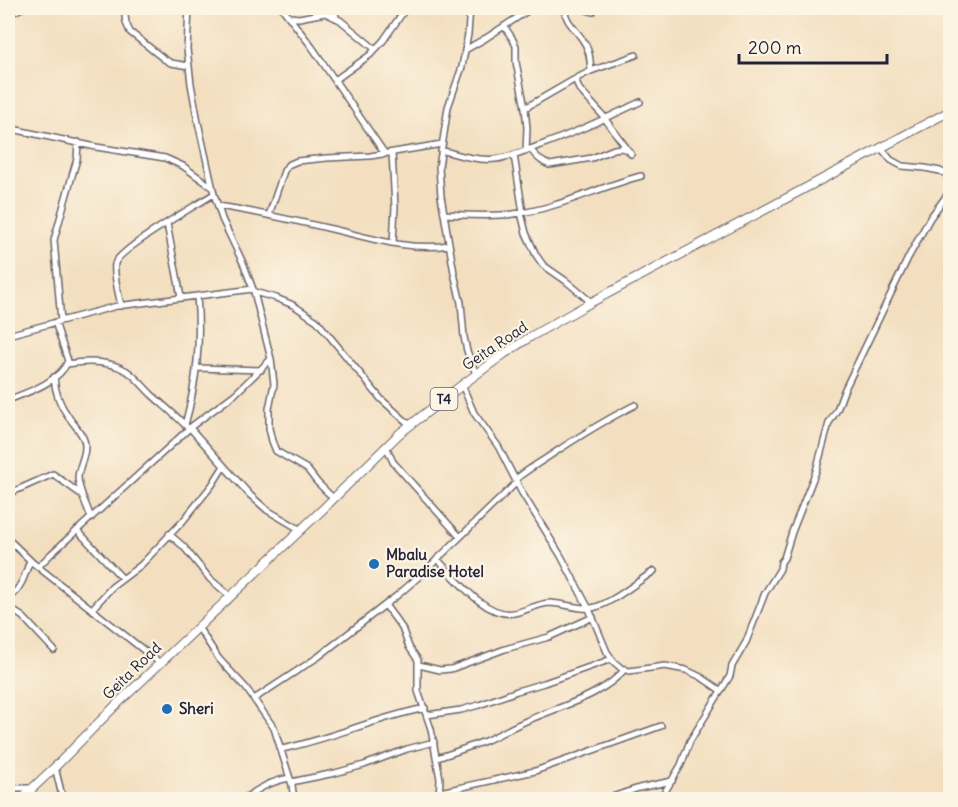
<svg xmlns="http://www.w3.org/2000/svg" width="958" height="807" font-family="Delius,sans-serif">
  <style>
    .lines { fill: none; stroke-linecap: round; stroke-linejoin: round }
    .minor-casing { stroke: #6b646a; stroke-width: 8 }
    .highway-casing { stroke: #6b646a; stroke-width: 10 }
    .minor { stroke: #fff; stroke-width: 5 }
    .highway { stroke: #fff; stroke-width: 8 }
    .poi-dot { fill: #1f6fb2; stroke: #fcf5e5; stroke-width: 2 }
    .labels { text-anchor: middle; stroke-width: 4.5; stroke-linejoin: round; paint-order: stroke }
    .shield { fill: #fcf5e5; stroke: #63616e; stroke-width: 1.5 }
    .shield-label { font-size: 14px; font-weight: bold; fill: #22223b }
    .street-label { font-size: 15px; fill: #22223b; stroke: #fcf5e5 }
    .poi-label { font-size: 15px; font-weight: bold; fill: #22223b; stroke: #fcf5e5; text-anchor: start }
  </style>
  <rect width="100%" height="100%" fill="#fcf5e5"/>
  <filter id="ink" filterUnits="userSpaceOnUse"><feTurbulence type="fractalNoise" baseFrequency=".0167" numOctaves="2"/><feDisplacementMap in="SourceGraphic" scale="12" xChannelSelector="R" yChannelSelector="G"/><feConvolveMatrix kernelMatrix="1 2 1 2 8 2 1 2 1" color-interpolation-filters="sRGB"/></filter>
  <filter id="wash" filterUnits="userSpaceOnUse"><feTurbulence type="fractalNoise" baseFrequency=".008" numOctaves="4" result="noise"/><feDisplacementMap in="SourceGraphic" scale="24" xChannelSelector="R" yChannelSelector="G"/><feGaussianBlur stdDeviation="1.35" result="paint"/><feColorMatrix in="noise" values="0 0 0 0 0 0 0 0 0 0 0 0 0 0 0 0 0 1.4 0 .05"/><feComposite in="paint" operator="in"/></filter>
  <g filter="url(#wash)">
    <rect width="100%" height="100%" fill="#f3dfc0"/>
  </g>
  <g filter="url(#ink)">
    <g class="lines">
      <defs>
        <path id="minor" d="M124,8L126,23L130,32L164,59L171,63L189,66
          M189,8L187,49L191,84L198,122L214,194L222,219L244,265L254,292L271,359L274,384L269,409V428L272,441L276,451L307,469L317,482L333,498
          M282,8L312,47L385,154
          M335,8L336,18
          M470,8L468,34L462,67L448,107L439,167L441,196L454,273L461,303L464,337L467,351L476,374
          M564,8C565,22 577,30 584,42C590,50 590,61 591,71
          M580,8L593,12
          M8,15L22,8
          M290,17L299,18L325,13L340,20L375,49
          M504,26L512,38L516,46V62L525,108L527,128L526,151
          M465,50L486,38L532,8
          M577,78V84L579,89L606,119
          M335,80L370,55L383,41L406,8
          M8,93L11,129
          M525,108L577,78L591,71L636,55
          M605,119L631,154
          M8,129L17,130L96,147L165,158L183,166L212,187
          M881,148L891,160L902,166L925,168L940,171L950,176
          M530,149C536,156 542,163 550,165L592,158L614,149L621,148L628,150
          M441,150C459,155 478,161 496,159C512,157 526,150 541,145C575,133 607,118 640,102
          M392,153L395,207L393,243
          M514,155L523,213
          M218,206C258,212 297,221 336,230C373,239 411,251 449,245
          M521,213L526,233L536,255L543,265L566,281L591,302
          M444,214C467,215 491,217 513,214C558,209 598,187 641,176
          M269,215L284,171L288,165L297,161L327,158L370,156L442,144
          M8,218V229
          M167,223C171,248 177,273 181,298
          M254,292L276,298L293,305L317,321L381,399L410,425
          M121,306C119,295 113,274 115,264C117,250 198,204 214,194
          M61,321L54,240L72,176L77,159L78,142
          M8,335L117,306L253,289
          M67,364C86,361 110,361 127,371C136,377 143,386 151,394C164,406 177,416 189,429
          M197,368L261,370
          M54,377C55,392 59,404 68,416C73,424 81,431 84,440C88,452 79,465 78,477C78,490 87,505 91,518
          M462,385L474,413L498,446L522,493L561,556L589,609L607,652L614,662L621,668L629,671L665,666L686,670L701,677L720,690
          M8,400C26,393 60,382 68,361L55,322
          M185,425C197,381 201,342 197,296
          M190,428L250,495L267,510L301,530
          M386,446L393,462L460,537
          M516,479C527,470 539,463 551,455C578,437 605,420 635,405
          M8,494L53,474L82,495
          M77,530L122,578
          M169,534L183,546L210,579L230,596
          M8,539L33,563L160,663
          M437,559C456,578 485,618 514,613C526,611 537,604 549,603C562,603 581,610 591,608C609,606 638,581 654,571
          M38,567L51,554L192,426L235,394L271,359
          M8,598C21,590 25,575 30,560
          M385,605L402,628L409,647L418,660V691L431,729L440,779L439,800
          M8,607L23,617L54,650
          M92,609L112,587L141,565L183,521L212,485L224,466
          M198,627L219,659L246,688L274,728L292,785L294,800
          M419,665L440,670L451,669L505,649L549,637L593,617
          M254,699L318,657L399,594L423,573L517,482
          M427,715L461,710L479,705L517,691L544,683L612,659
          M282,749C330,739 376,718 425,708
          M437,758C453,753 469,747 485,741C501,734 515,725 531,719C561,706 604,695 625,669
          M55,767L63,800
          M291,782L335,773L364,765L407,749L434,742
          M8,788H32
          M440,792L535,771L661,726
          M242,800C258,789 271,781 290,778
          M603,800L639,788L672,781
          M660,800L681,765L690,741L730,676L732,666L746,642L765,593L780,569L781,562L784,558L792,532L816,471L829,423L837,410L844,391L908,258L930,218L950,191"/>
        <path id="highway" d="M20,800L55,767L115,706L323,509L399,434L462,385L504,354L530,337L588,304L950,111"/>
      </defs>
      <use href="#minor" class="minor-casing"/>
      <use href="#highway" class="highway-casing"/>
      <use href="#minor" class="minor"/>
      <use href="#highway" class="highway"/>
    </g>
  </g>
  <g class="poi-dot">
    <circle cx="374" cy="564" r="6"/>
    <circle cx="167" cy="709" r="6"/>
  </g>
  <g class="labels">
    <rect class="shield" x="430.5" y="388" width="27" height="22" rx="4.5"/>
    <g class="shield-label">
      <text x="444" y="404">T4</text>
    </g>
    <g class="street-label">
      <text transform="translate(495 346) rotate(-34)" y="5">Geita Road</text>
      <text transform="translate(132 671) rotate(-44)" y="5">Geita Road</text>
    </g>
    <g class="poi-label">
      <text x="386" y="560">Mbalu<tspan x="386" dy="17">Paradise Hotel</tspan></text>
      <text x="179" y="714">Sheri</text>
    </g>
  </g>
  <rect width="958" height="807" fill="none" stroke="#fcf5e5" stroke-width="30"/>
  <path d="M739 54v9h148v-9" fill="none" stroke="#22223b" stroke-width="3"/>
  <text x="748" y="54" font-size="18" fill="#22223b" stroke="#fcf5e5" stroke-width="4.5" paint-order="stroke">200 m</text>
</svg>
